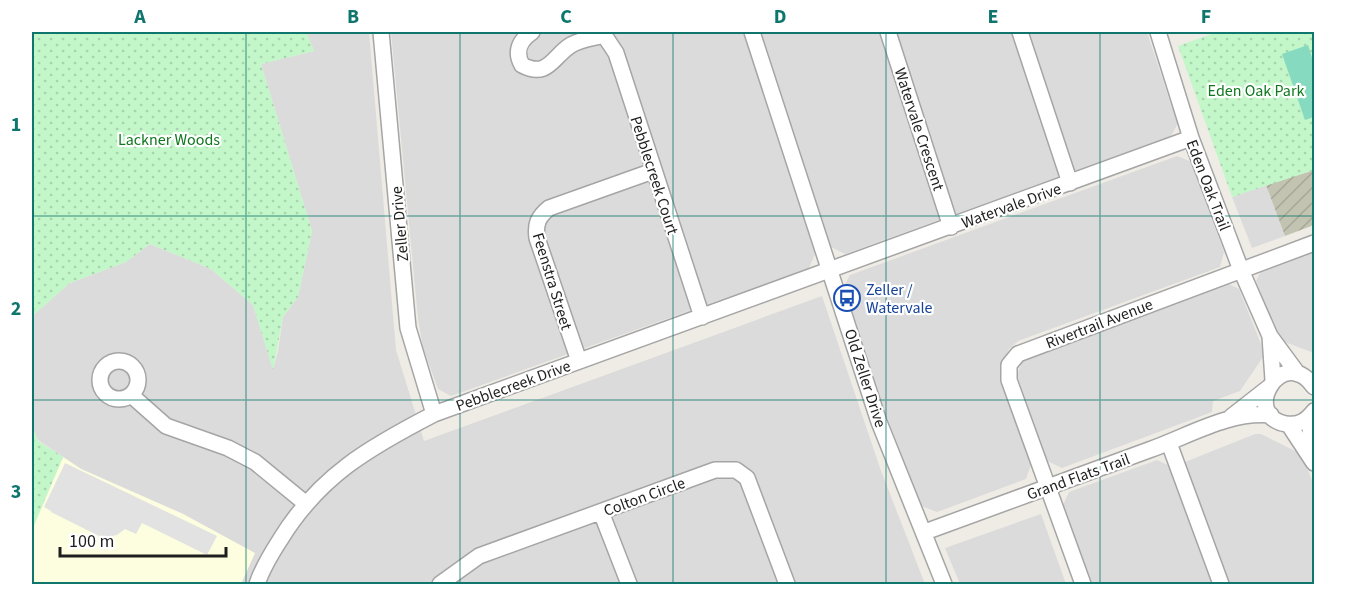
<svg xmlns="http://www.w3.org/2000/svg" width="1346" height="616" font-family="'Source Sans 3',sans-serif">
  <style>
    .residential { fill: #dcdbdb }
    .education { fill: #fcfedf }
    .construction { fill: url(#construction-furrows) }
    .park { fill: url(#park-dots) }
    .pitch { fill: #86dabf }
    .parking { fill: #e2e2e2 }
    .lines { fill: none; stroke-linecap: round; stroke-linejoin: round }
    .minor-casing { stroke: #a5a5a5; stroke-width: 18 }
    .minor { stroke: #fff; stroke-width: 15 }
    .grid { fill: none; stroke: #0f766e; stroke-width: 1.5; stroke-opacity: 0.55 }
    .labels { text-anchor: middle; stroke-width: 4.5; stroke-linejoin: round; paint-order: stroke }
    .park-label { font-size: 16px; fill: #10781f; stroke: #fff }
    .street-label { font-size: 16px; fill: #1e1e1e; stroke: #fff }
    .transit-label { font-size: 16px; fill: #164399; stroke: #fff; text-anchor: start }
    .neatline { fill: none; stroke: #0f766e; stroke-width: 2 }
    .grid-label { font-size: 20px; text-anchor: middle; font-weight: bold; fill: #0f766e }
  </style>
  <defs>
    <pattern id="construction-furrows" width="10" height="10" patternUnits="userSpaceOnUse" patternTransform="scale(1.5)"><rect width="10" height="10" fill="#c2c3b0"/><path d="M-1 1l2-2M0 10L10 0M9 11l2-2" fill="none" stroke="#a6a797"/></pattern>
    <pattern id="park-dots" width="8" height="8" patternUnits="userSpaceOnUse" patternTransform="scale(1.5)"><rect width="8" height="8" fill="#c3f7ca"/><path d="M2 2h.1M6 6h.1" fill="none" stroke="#a7d3ad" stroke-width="1.8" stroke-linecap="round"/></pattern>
  </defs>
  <rect width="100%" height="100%" fill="#efece5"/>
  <path class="residential" d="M306,32H369L396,350L424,441L822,296L880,468L925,584H241L254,553L183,514L81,469L38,440L32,427V316L70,283L126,262L150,244L211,269L253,305L273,369L278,351L283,317L298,297L312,231L261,64L314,51Z
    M391,32H745L815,254L809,268L451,396L438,389L423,348L418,319Z
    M760,32H1147L1172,108L1179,115L1178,123L1171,136L845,254L829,246Z
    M1177,156L1192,162L1195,166V174L1224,252L1220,267L1018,341L1009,349L1002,364L1001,375L1031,465L1026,479L937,512L921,506L886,414L856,322L852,318L843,288L850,275Z
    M1266,185L1285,236L1252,248L1232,197Z
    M1314,250V353L1282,341L1273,326L1256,281L1262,269Z
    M1225,282L1239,289L1265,354L1240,391L1213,401L1212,412L1062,468L1047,461L1017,375L1025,354Z
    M1255,434H1261L1301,454L1314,485V584H1228L1185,462Z
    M1157,460L1170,466L1213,584H1092L1063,505L1069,492Z
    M1041,514L1066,584H960L945,548Z"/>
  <path class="education" d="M63,457L81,469L183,514L255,553L241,584H32V530Z"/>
  <path class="construction" d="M1314,170V225L1285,236L1266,185Z"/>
  <path class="park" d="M32,32H306L314,51L261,64L312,231L298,297L283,317L273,370L253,305L211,269L150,244L126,262L70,283L32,316Z
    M1217,32H1314V170L1232,197L1178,46Z
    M32,427L38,441L63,457L32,530Z"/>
  <path class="pitch" d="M1308,45L1314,64V117L1305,120L1282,54Z"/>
  <path class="parking" d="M65,463L217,536L207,555L142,523L136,534L125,529L117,535L103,538L51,512V511L44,507Z"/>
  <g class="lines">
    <defs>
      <path id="minor" d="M381,32L408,328L434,414
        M532,32C520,40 514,51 522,65C548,79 553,56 571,45C581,39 594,38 604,35
        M602,32L616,53L702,317
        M752,32L879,422L944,584
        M888,32L951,227
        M1020,32L1070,183
        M1158,32L1191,138L1241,270L1270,336L1298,374
        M1270,336L1273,380
        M579,361L537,238C535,224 538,217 549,208L653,171
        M100 380a19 19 0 1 1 38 0a19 19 0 1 1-38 0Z
        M1314,387C1283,342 1239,415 1286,424C1299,426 1307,420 1314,411
        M131,395L166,426L228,448L255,462L305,503
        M1231,417L1268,388
        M1309,418L1313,457
        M1289,425L1314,463
        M1169,443L1221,584
        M601,512L629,584
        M925,532C1000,505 1074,477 1149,450C1189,436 1228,411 1271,415
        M257,584C262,569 271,554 280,540C319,476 370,447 434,414L1191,138
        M440,584L479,556L715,470H736L747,478L787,584
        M1083,584L1009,380V365L1018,354L1314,243"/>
    </defs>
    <use href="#minor" class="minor-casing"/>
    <use href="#minor" class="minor"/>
  </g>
  <path class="grid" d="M246,32V584M460,32V584M673,32V584M886,32V584M1100,32V584M32,216H1314M32,400H1314"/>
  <defs>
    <symbol id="bus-ring" viewBox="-11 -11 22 22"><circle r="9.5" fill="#fff" stroke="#1a4fb4" stroke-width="1.5"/><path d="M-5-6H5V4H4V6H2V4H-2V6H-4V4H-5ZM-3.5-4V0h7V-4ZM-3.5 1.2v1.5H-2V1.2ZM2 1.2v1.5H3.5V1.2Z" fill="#1a4fb4"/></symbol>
  </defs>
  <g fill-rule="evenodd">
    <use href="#bus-ring" x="832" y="283" width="30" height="30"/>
  </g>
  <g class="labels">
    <g class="park-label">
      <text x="1256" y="96">Eden Oak Park</text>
      <text x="169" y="145">Lackner Woods</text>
    </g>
    <g class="street-label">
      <text transform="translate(920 129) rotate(72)" y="6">Watervale Crescent</text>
      <text transform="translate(655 175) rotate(72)" y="6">Pebblecreek Court</text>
      <text transform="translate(1209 185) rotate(69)" y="6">Eden Oak Trail</text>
      <text transform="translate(1011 205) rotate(-20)" y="6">Watervale Drive</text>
      <text transform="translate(399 224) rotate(-95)" y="6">Zeller Drive</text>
      <text transform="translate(553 281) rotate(73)" y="6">Feenstra Street</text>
      <text transform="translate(1099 323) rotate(-21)" y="6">Rivertrail Avenue</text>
      <text transform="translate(866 378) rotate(72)" y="6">Old Zeller Drive</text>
      <text transform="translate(513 385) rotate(-20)" y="6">Pebblecreek Drive</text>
      <text transform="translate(1078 476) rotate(-20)" y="6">Grand Flats Trail</text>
      <text transform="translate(644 496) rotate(-20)" y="6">Colton Circle</text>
    </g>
    <g class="transit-label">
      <text x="866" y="295">Zeller /<tspan x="866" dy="18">Watervale</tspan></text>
    </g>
  </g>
  <rect width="1346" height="616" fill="none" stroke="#ffffff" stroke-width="66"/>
  <path d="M60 547v9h166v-9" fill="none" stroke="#1e1e1e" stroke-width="3"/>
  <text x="69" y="547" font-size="18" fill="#1e1e1e" stroke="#ffffff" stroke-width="4.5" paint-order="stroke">100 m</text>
  <rect x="33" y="33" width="1280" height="550" class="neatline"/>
  <g class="grid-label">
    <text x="140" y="23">A</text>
    <text x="353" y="23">B</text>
    <text x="566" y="23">C</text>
    <text x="780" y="23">D</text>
    <text x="993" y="23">E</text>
    <text x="1206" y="23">F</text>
    <text x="16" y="131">1</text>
    <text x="16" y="315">2</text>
    <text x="16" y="498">3</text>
  </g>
</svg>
